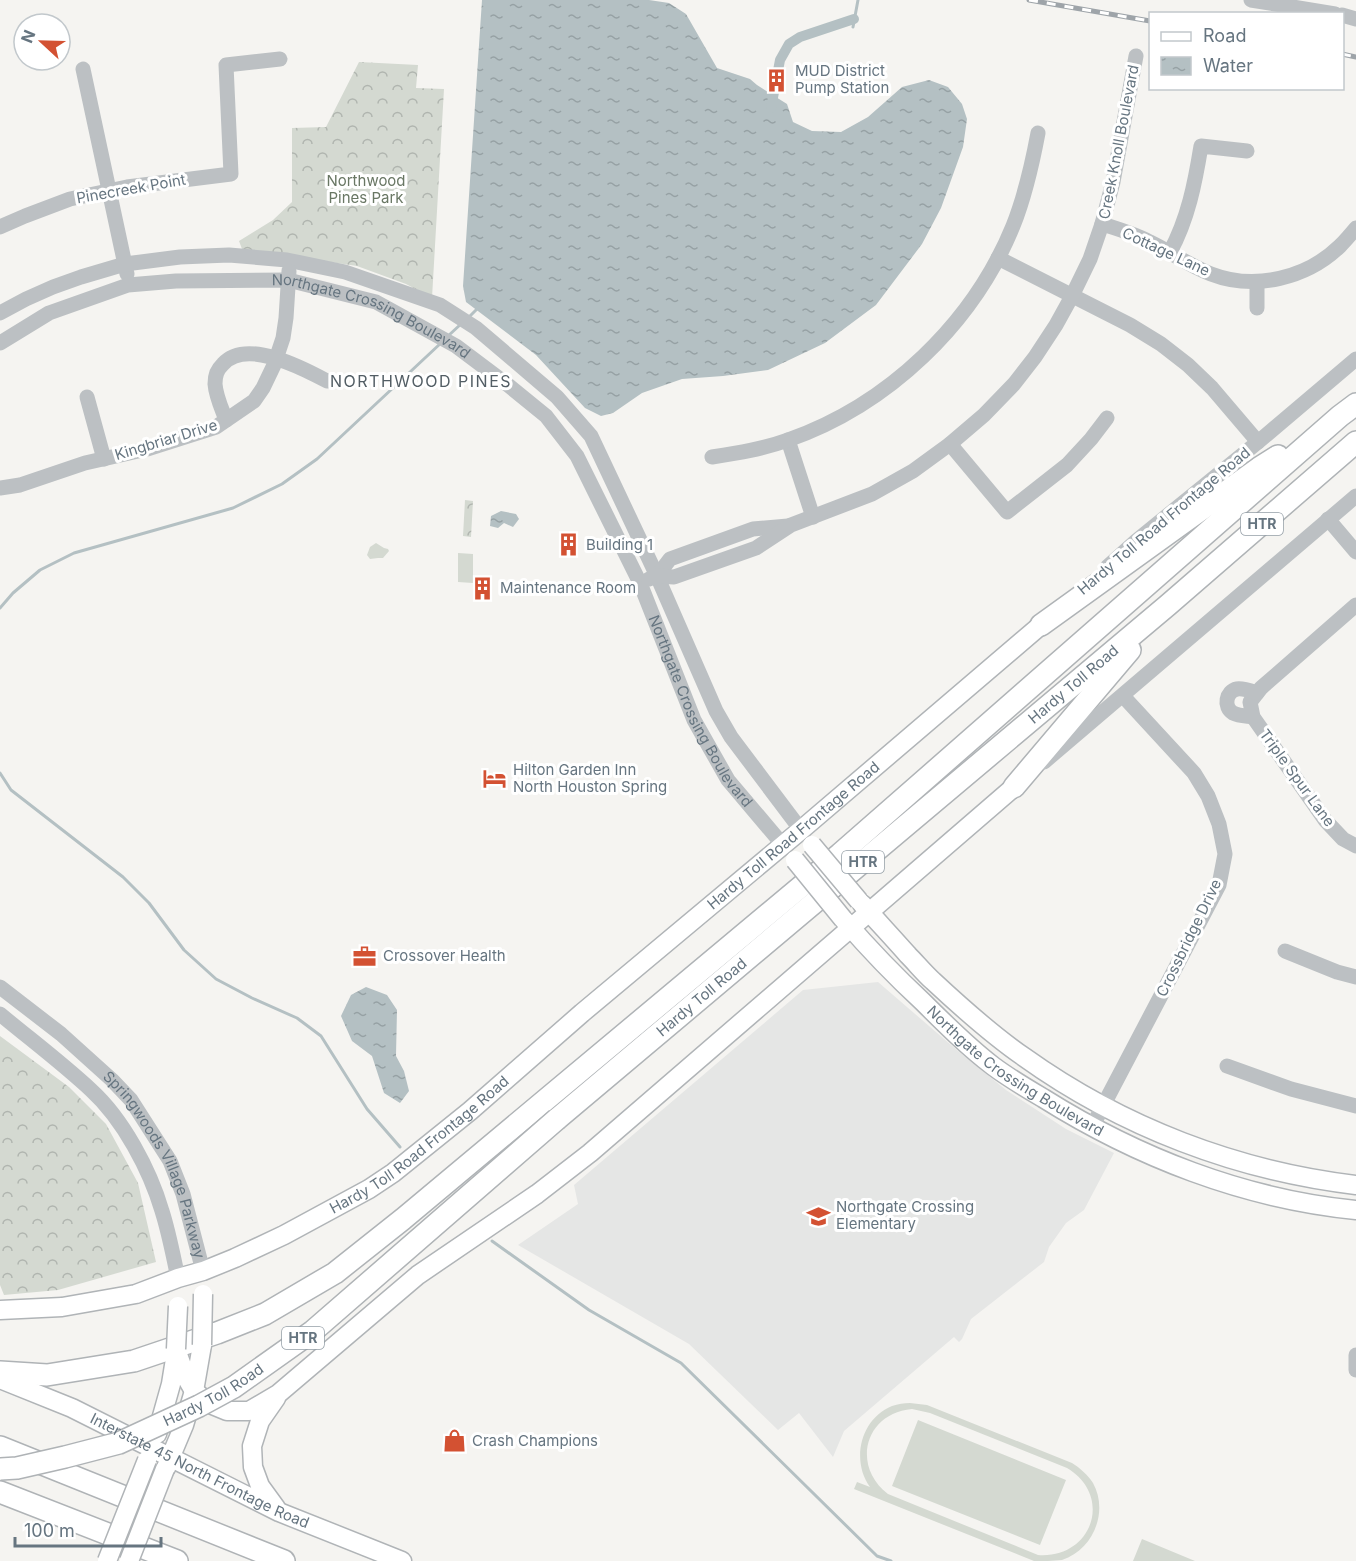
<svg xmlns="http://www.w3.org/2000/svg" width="1356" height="1561" font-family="Inter,sans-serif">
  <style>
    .built { fill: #e5e6e5 }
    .grass { fill: #d4d9d1; fill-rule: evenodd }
    .forest { fill: url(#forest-crowns) }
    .water { fill: url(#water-ripples) }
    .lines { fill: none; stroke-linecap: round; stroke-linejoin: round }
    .stream { stroke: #b4c0c3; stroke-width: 3 }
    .canal { stroke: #b4c0c3; stroke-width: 10 }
    .major-casing { stroke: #b0b4b7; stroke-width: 21 }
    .highway-casing { stroke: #afb3b6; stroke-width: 24 }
    .minor { stroke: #bcc0c3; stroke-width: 15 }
    .major { stroke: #fff; stroke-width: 18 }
    .highway { stroke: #fff; stroke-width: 21 }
    .rail-casing { stroke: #9ea4a9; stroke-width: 5 }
    .rail { stroke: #fff; stroke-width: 3; stroke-dasharray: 9; stroke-linecap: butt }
    .major-bridge-casing { stroke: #b0b4b7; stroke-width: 21; stroke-linecap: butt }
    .highway-bridge-casing { stroke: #afb3b6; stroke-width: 24; stroke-linecap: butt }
    .major-bridge { stroke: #fff; stroke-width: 18 }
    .highway-bridge { stroke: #fff; stroke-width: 21 }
    .labels { text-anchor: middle; stroke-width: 6; stroke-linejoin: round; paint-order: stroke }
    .shield { fill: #fff; stroke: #949ea6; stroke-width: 1.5 }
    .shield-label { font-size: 14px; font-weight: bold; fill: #667580 }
    .poi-label { font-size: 15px; fill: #667580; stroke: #fff; text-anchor: start }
    .street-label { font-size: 15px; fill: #667580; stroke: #fff }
    .park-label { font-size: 15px; fill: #697764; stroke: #fff }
    .neighbourhood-label { font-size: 16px; letter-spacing: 1.5px; fill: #535e65; stroke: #fff }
  </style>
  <defs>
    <pattern id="forest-crowns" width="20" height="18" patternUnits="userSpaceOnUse" patternTransform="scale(1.5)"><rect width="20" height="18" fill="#d4d9d1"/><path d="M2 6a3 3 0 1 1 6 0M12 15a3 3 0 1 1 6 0" fill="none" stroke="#b0b5af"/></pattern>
    <pattern id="water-ripples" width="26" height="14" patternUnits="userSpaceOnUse" patternTransform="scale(1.5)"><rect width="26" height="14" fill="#b4c0c3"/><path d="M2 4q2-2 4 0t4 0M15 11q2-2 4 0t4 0" fill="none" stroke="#96a1a4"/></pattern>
  </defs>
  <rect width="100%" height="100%" fill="#f5f4f1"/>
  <path class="built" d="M878,982L958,1051L1006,1090L1066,1129L1114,1153L1084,1210L1066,1223L1049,1247L1044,1262L971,1319L962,1339L959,1342L954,1337L844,1431L833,1457L799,1413L778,1430L689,1344L518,1245L578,1204L574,1185L803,990Z"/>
  <path class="grass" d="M376,543L384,548L388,549L389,551L383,558H378L370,559L367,555L370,547Z
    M458,553L473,554V583L458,582Z
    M910,1403L927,1405L1072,1463C1080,1468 1088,1475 1093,1483C1109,1512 1093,1550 1062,1560C1053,1561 1043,1561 1034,1561L854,1489L857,1482L870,1487C851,1461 860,1419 892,1406C898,1404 904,1403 910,1403ZM912,1409L930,1413L1067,1468C1114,1496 1092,1559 1038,1555L888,1494C851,1466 865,1413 912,1409Z
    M918,1420L1066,1480L1040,1545L892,1486Z
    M1142,1539L1195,1561H1133Z"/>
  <path class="forest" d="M359,62L418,65L416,88L444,89L432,298L406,284L357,266L242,249L239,241L273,220L292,202V128L326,127Z
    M465,500L473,501L471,537L463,536Z
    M0,1036L69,1087L106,1124L138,1183L156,1262L58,1290L4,1295L0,1285Z"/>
  <path class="water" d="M482,0H649L669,3L686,14L717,68L750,79L757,85L787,104L793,122L812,131L841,132L868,117L902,87L929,80L948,87L962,104L967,119L963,147L941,208L922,244L876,305L825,343L768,370L723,376L682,379L642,393L613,413L601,416L585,408L536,355L466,302L463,286Z
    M501,511L516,514L519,519L513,527L504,523L498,528L490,526L491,516Z
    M366,987L387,995L397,1010L396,1056L404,1071L409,1091L400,1103L384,1093L372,1056L352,1041L341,1016L351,995Z"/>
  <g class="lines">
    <path class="stream" d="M853,27L858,0
      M468,318L478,308
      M448,336L461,324
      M0,608L13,593L40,570L74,553L233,508L282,484L317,459L441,343
      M0,773L11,790L123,877L149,903L184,950L216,979L252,998L297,1018L321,1036L367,1109L400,1147
      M492,1241L589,1310L681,1363L877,1556L891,1561"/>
    <path class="canal" d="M771,108L780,60L789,44L800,37L854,19"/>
    <defs>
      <g id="major">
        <path d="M862,904C877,921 893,938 908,955C916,963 924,973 933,981C962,1008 992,1035 1024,1057C1122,1127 1237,1171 1356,1185"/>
        <path id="s3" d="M844,920C869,949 895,976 923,1002C945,1024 968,1047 993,1066C1009,1078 1026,1088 1043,1098C1137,1157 1244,1199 1356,1210"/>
        <path id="s4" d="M0,1310L62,1307L136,1294L178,1278L203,1271L235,1258L284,1235L369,1189L393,1173L470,1111L582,1013L801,830L1041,625"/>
        <path d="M176,1349L186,1377L194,1391L210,1404L227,1411H249L278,1394L418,1275L537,1194L590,1153L1014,787"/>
        <path id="s5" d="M0,1379L72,1408L279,1512L402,1561"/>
        <path d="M276,1398L260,1421L252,1446L253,1467L260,1486L276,1508"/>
        <path d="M157,1434L171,1384L176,1353"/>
        <path d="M166,1468L184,1425L194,1391L202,1345"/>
      </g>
      <g id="highway">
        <path d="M1041,625L1259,468L1278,456"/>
        <path d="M1014,787L1130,650"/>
        <path id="s6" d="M557,1119L1168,605L1356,442"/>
        <path d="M0,1372L47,1375L134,1361L217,1333L265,1314L335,1273L403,1219L840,854L1340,416L1356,404"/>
        <path d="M0,1447L284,1561"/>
        <path d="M0,1492L177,1561"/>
      </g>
    </defs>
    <use href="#major" class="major-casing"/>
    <use href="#highway" class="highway-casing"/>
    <g class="minor">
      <path d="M1251,0L1335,14"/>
      <path d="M1342,15L1356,19"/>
      <path d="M83,69L127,274"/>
      <path d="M1102,224C1118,229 1135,234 1150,242C1171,252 1190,266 1211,274C1255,291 1307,278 1340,246C1346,240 1351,234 1356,228"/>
      <path d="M0,227L25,216L70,199L127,187L231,174L226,65L280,59"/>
      <path d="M1170,252C1188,219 1195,183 1201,146L1247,151"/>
      <path d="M998,258L1130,325L1161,344L1188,365L1212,388L1258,442"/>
      <path d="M1257,308V282"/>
      <path d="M0,313L26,299L53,287L81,277L125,264L180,257L229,255L287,260L345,272L440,305L476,328L557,397L591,436L657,576L716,711L731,737L801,830"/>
      <path id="s1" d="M0,343L49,313L128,285L176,281L288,280L376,302L456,346L508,385L546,416L577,456L640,583L694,720L728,780L783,845"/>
      <path d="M87,397L104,459"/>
      <path d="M226,420C222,409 216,397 215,384C215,375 217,370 223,364C246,338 303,368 327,381"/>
      <path d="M788,440L813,517"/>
      <path d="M950,444L1007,512L1067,465L1091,439L1107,418"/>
      <path d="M712,457C738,453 763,449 788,440C888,405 973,324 1013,226C1025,196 1032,165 1038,133"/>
      <path d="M0,488L20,485L85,463L147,449L216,427L254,401L263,388L274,365L283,338L286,318L289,271"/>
      <path d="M1328,519L1356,552"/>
      <path d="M1107,567L1136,541L1258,442L1356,359"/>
      <path d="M657,576L670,559L753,529L788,526"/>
      <path d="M649,579L657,576L674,577L756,548L791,525L872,494L913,471L950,444L984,415L1014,384L1035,357L1056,325L1072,296L1090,259L1102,224L1113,182L1136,56"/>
      <path d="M1356,605L1261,688L1250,702L1253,717L1325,820L1343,839L1356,846"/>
      <path d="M1253,717C1247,716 1239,716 1233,713C1223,707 1226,691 1237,689C1243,688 1251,691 1257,693"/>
      <path d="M1044,762L1356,496"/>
      <path d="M1285,951L1337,972L1356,977"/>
      <path id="s2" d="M0,987L61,1034L112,1080L131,1100L170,1161L183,1194L203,1271"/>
      <path d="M0,1014C30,1039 62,1063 91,1090C123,1119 150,1170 162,1211C169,1233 173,1255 178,1278"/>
      <path d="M1227,1066L1291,1089L1356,1106"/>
      <path d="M1092,1127L1219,885L1225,854L1219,824L1208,796L1194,773L1123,696"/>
      <path d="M1356,1355V1370"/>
    </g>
    <use href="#major" class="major"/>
    <use href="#highway" class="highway"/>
    <defs>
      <path id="rail" d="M1029,0L1150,21
        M1342,54L1356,57"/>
    </defs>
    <use href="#rail" class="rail-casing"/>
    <use href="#rail" class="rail"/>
    <defs>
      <path id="major-bridge" d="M812,845L859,901
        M795,860L843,919
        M202,1345L203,1294
        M176,1349L178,1306
        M107,1561L147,1460
        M129,1561L165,1469"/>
      <g id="highway-bridge">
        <path id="s7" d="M0,1469L17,1468L65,1457L119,1443L199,1406L234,1387L313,1331L557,1119"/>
      </g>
    </defs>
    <use href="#major-bridge" class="major-bridge-casing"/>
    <use href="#highway-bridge" class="highway-bridge-casing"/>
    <use href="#major-bridge" class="major-bridge"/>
    <use href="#highway-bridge" class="highway-bridge"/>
  </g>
  <defs>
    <symbol id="building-bare" viewBox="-9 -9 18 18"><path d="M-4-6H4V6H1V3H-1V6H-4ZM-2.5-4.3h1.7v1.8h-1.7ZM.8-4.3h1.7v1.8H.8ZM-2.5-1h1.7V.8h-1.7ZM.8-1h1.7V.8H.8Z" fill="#d35132" stroke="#fff" stroke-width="2.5" paint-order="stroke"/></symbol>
    <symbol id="hotel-bare" viewBox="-9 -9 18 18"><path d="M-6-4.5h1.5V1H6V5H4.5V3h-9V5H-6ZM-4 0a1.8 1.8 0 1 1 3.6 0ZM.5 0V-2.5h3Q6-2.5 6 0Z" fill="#d35132" stroke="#fff" stroke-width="2.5" paint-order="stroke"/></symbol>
    <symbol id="office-bare" viewBox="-9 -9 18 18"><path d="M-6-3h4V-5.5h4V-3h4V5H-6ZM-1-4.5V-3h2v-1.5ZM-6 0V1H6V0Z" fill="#d35132" stroke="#fff" stroke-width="2.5" paint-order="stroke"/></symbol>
    <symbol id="school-bare" viewBox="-9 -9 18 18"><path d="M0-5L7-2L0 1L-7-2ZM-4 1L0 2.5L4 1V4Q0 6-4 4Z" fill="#d35132" stroke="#fff" stroke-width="2.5" paint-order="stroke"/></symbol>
    <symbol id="shop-bare" viewBox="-9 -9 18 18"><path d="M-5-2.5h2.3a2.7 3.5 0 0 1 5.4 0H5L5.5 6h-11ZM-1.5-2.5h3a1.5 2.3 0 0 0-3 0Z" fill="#d35132" stroke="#fff" stroke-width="2.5" paint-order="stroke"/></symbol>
  </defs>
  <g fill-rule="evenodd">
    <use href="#building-bare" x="760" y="64" width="33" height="33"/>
    <use href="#building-bare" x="552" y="528" width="33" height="33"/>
    <use href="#building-bare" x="466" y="572" width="33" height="33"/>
    <use href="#hotel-bare" x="478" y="762" width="33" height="33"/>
    <use href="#office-bare" x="348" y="940" width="33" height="33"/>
    <use href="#school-bare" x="802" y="1200" width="33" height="33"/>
    <use href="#shop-bare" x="438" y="1424" width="33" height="33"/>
  </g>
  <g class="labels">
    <g class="shield">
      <rect x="1241" y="513" width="42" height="22" rx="4.5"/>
      <rect x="842" y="851" width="42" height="22" rx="4.5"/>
      <rect x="282" y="1327" width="42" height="22" rx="4.5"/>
    </g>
    <g class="shield-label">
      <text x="1262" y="529">HTR</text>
      <text x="863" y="867">HTR</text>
      <text x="303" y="1343">HTR</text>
    </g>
    <g class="poi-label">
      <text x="795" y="76">MUD District<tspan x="795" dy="17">Pump Station</tspan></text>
      <text x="586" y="550">Building 1</text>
      <text x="500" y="593">Maintenance Room</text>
      <text x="513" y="775">Hilton Garden Inn<tspan x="513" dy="17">North Houston Spring</tspan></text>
      <text x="383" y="961">Crossover Health</text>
      <text x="836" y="1212">Northgate Crossing<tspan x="836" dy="17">Elementary</tspan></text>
      <text x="472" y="1446">Crash Champions</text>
    </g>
    <g class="street-label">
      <text transform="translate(1119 142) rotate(-79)" y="5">Creek Knoll Boulevard</text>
      <text transform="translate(131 189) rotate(-10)" y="5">Pinecreek Point</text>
      <text transform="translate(1166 252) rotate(25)" y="5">Cottage Lane</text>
      <text dy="5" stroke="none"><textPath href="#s1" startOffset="392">Northgate Crossing Boulevard</textPath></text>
      <text transform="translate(166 440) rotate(-17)" y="5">Kingbriar Drive</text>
      <text transform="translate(1164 521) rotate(-40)" y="5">Hardy Toll Road Frontage Road</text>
      <text dy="5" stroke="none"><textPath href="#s6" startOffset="675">Hardy Toll Road</textPath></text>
      <text dy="5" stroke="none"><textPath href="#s1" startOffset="932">Northgate Crossing Boulevard</textPath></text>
      <text transform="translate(1297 778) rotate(54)" y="5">Triple Spur Lane</text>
      <text dy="5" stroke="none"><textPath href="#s4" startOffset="946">Hardy Toll Road Frontage Road</textPath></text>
      <text transform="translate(1189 938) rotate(-64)" y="5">Crossbridge Drive</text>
      <text dy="5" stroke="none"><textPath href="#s6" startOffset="189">Hardy Toll Road</textPath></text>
      <text dy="5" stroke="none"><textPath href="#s3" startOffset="230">Northgate Crossing Boulevard</textPath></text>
      <text dy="5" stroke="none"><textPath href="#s4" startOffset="460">Hardy Toll Road Frontage Road</textPath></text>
      <text dy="5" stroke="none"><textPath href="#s2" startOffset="242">Springwoods Village Parkway</textPath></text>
      <text dy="5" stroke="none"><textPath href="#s7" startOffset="228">Hardy Toll Road</textPath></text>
      <text dy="5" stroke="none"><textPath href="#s5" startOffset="220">Interstate 45 North Frontage Road</textPath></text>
    </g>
    <g class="park-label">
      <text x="366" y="186">Northwood<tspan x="366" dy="17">Pines Park</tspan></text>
    </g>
    <g class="neighbourhood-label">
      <text x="421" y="387">NORTHWOOD PINES</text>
    </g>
  </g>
  <rect x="1149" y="12" width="195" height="78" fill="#ffffff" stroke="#c2c8cc" stroke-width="1.5"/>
  <rect x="1161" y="32" width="30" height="9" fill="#ffffff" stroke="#c2c8cc" stroke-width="1.5"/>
  <text x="1203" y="42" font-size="18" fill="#667580">Road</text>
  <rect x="1161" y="57" width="30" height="18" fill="url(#water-ripples)" stroke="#c2c8cc" stroke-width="1.5"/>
  <text x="1203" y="72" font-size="18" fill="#667580">Water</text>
  <g transform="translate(42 42) rotate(292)"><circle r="28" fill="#ffffff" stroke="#c2c8cc" stroke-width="1.5"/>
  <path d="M0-4.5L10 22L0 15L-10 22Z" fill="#d35132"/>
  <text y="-9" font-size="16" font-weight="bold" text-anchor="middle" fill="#667580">N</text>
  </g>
  <path d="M15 1537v9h146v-9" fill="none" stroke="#667580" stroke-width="3"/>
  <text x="24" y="1537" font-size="18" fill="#667580" stroke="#ffffff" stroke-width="4.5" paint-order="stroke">100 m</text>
</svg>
